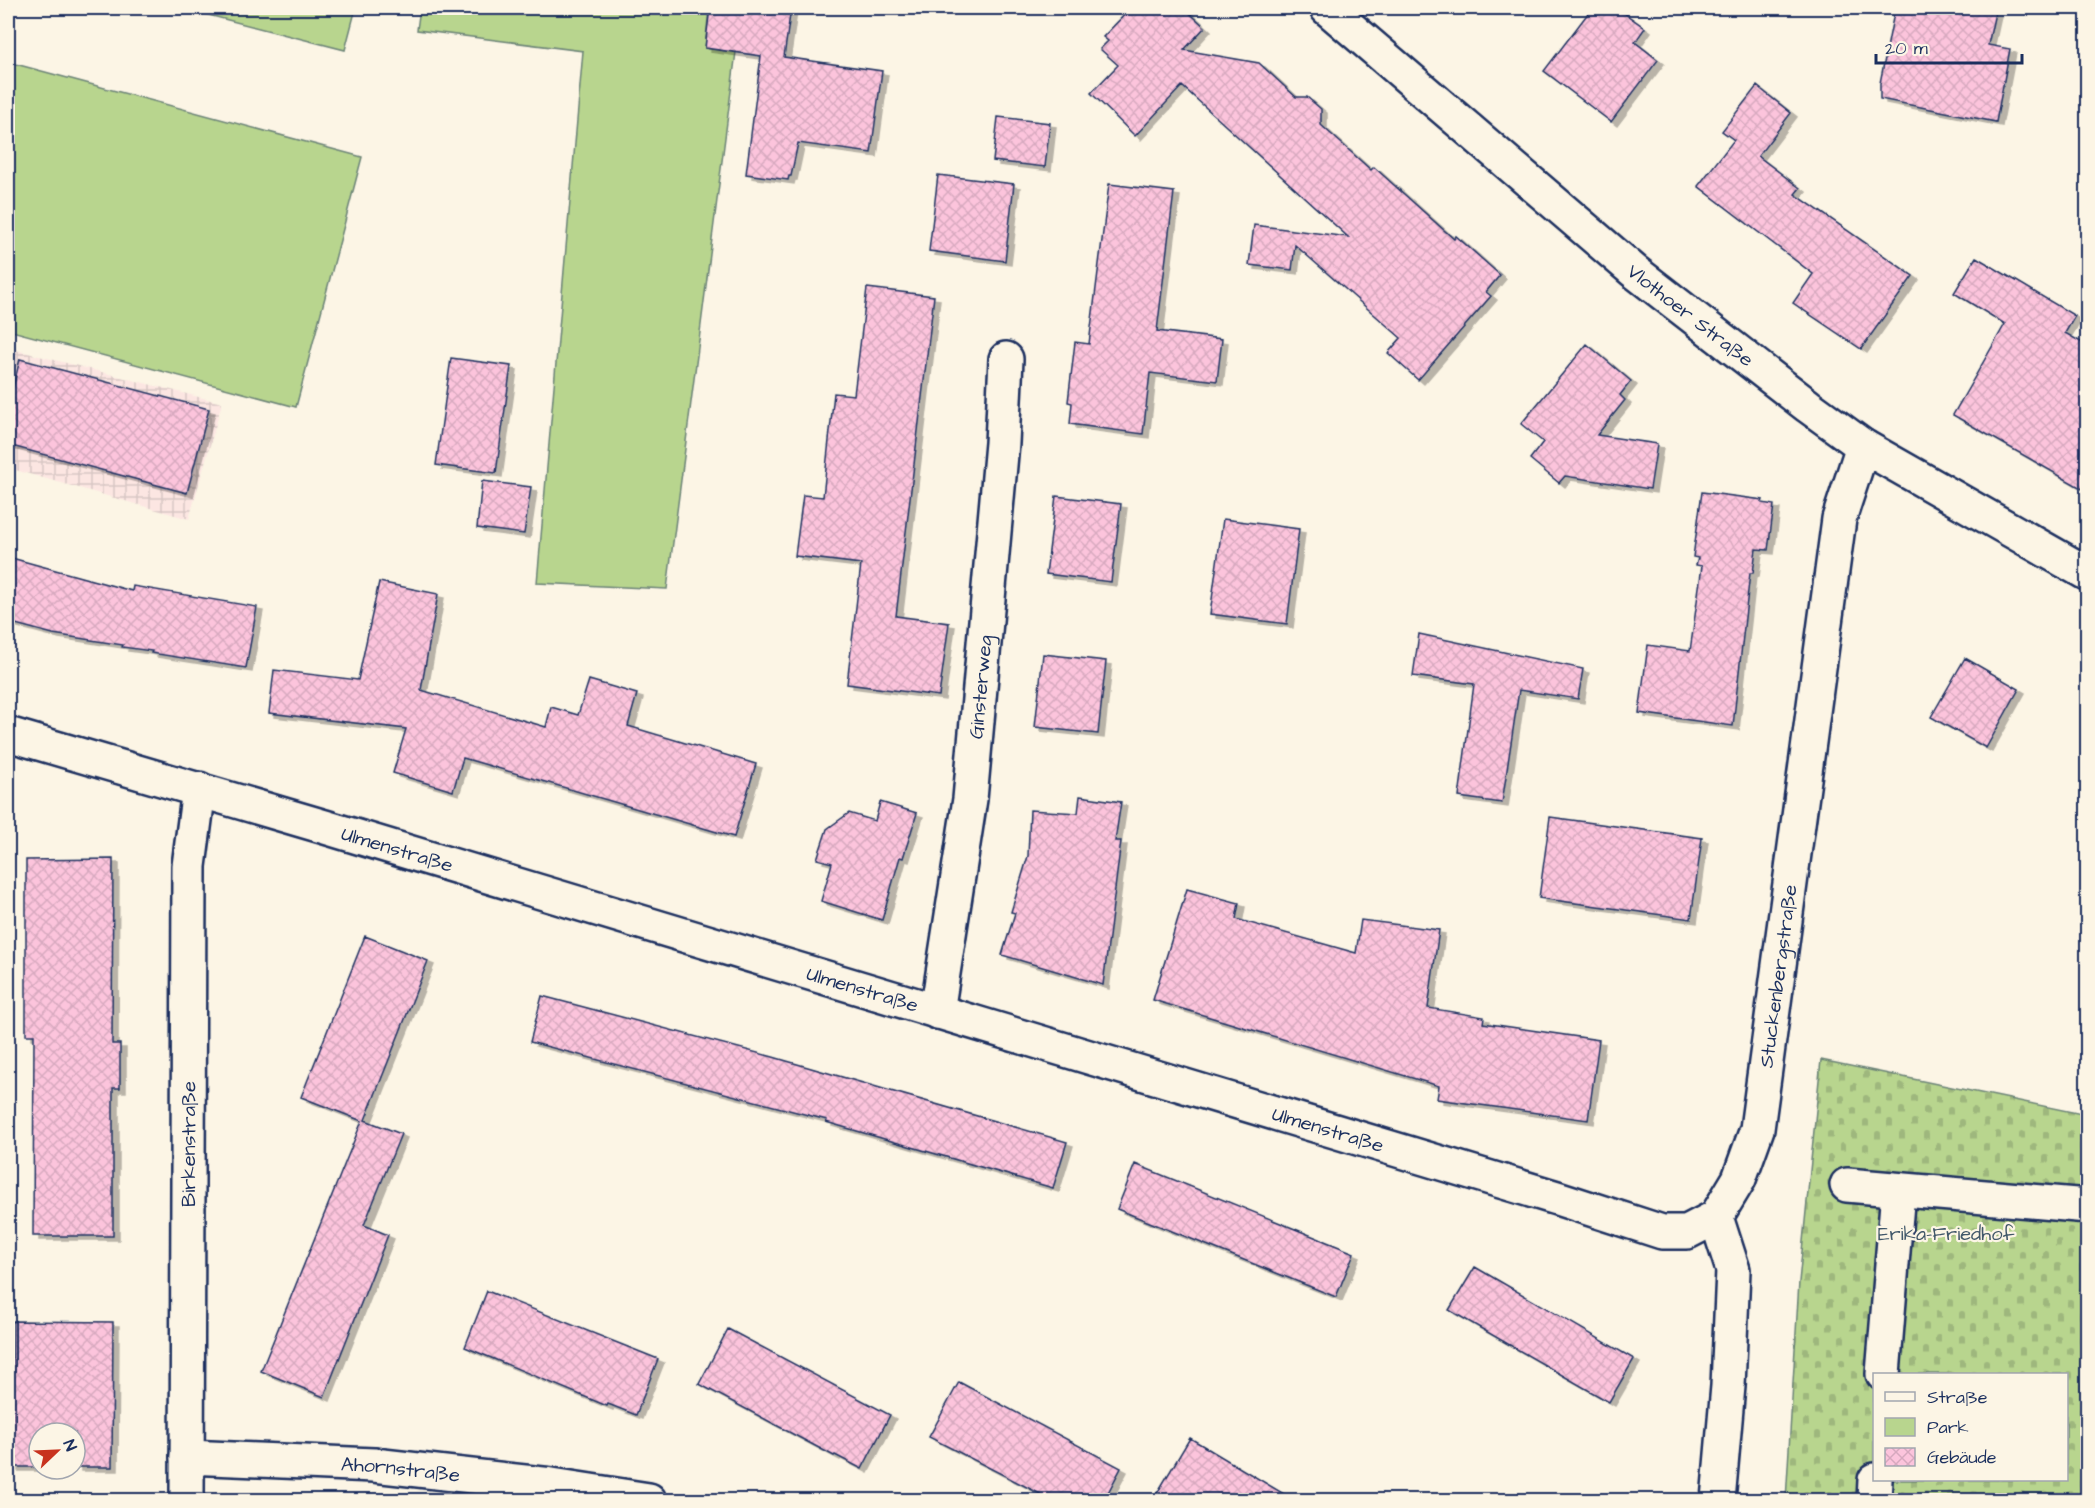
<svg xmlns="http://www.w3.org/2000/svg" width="2095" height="1508" font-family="'Architects Daughter',sans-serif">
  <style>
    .industrial { fill: url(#industrial-grid) }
    .green { fill: #b8d58e; stroke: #6a8276; stroke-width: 1.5 }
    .cemetery { fill: url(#cemetery-stones); stroke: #6a8276; stroke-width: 1.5; fill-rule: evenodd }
    .building { fill: url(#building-cross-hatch); stroke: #1b2f5e; stroke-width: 1.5; filter: url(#shadow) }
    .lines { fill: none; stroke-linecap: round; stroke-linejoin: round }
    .minor-casing { stroke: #1b2f5e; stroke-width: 38 }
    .minor { stroke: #fcf5e5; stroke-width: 33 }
    .labels { text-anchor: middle; stroke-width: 4.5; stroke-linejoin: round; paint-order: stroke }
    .street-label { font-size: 20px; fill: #1b2f5e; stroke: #fcf5e5 }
    .park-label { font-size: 20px; fill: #42586a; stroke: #fcf5e5 }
  </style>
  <defs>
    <pattern id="industrial-grid" width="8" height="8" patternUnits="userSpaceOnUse" patternTransform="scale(1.5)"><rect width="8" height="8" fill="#fce6e2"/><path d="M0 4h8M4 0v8" fill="none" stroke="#d7c6c4"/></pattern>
    <pattern id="cemetery-stones" width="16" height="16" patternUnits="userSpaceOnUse" patternTransform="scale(1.5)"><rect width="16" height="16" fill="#b8d58e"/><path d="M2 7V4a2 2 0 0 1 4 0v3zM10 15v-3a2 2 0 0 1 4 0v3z" fill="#9eb77d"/></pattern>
    <pattern id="building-cross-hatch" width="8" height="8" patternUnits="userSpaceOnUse" patternTransform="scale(1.5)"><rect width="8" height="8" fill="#fcc4dc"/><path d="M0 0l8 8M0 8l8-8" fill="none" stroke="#d7a9bf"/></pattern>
    <filter id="shadow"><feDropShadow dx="6" dy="4" stdDeviation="0" flood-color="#0004"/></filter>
  </defs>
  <rect width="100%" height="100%" fill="#fcf5e5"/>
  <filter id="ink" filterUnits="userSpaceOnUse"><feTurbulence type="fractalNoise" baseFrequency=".0167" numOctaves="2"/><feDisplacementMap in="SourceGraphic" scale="12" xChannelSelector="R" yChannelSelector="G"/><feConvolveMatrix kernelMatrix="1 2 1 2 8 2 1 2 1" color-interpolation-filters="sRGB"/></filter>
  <g filter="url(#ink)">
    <path class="industrial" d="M8,348L222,403L189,519L8,468Z"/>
    <path class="green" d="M181,8H356L345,50Z
      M420,8H709L705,48L736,52L667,589L537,583L583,51L417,30Z
      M8,62L362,157L296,407L8,330Z"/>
    <path class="cemetery" d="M1821,1060L2087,1115V1500H1786L1799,1282ZM1874,1374H2066V1480H1874Z"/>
    <path class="building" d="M710,8H791L784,57L882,71L871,153L798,143L791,176H789L788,180L746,174L761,56L705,48Z
      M1131,8H1184L1205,27L1184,50L1259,63L1296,97H1307L1321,109V125L1371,170L1374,167L1454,239L1456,236L1500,275L1486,292L1491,296L1418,380L1388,353L1401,338L1295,245L1292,270L1249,265L1254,225L1348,237L1182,86L1135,136L1091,93L1118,65L1100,49L1108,41L1103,37Z
      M1592,8H1617L1645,28L1635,42L1658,60L1611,122L1544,71Z
      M1895,8H1996L1988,45L2010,49L1996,122L1880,99V83Z
      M1757,86L1791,113L1758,156L1800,188L1795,194L1913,276L1861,349L1793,303L1813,274L1698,186L1734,140L1722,131Z
      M998,117L1050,123L1045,167L993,161Z
      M938,175L1014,184L1005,261L929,251Z
      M1109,184L1174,192L1157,331L1222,339L1217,381L1150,373L1143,434L1070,424L1072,403L1068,402L1075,342L1089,344Z
      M1976,257L2075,316L2065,333L2088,346V492L1953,415L2005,324L1954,293Z
      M867,288L934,296L896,616L949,623L939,696L847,684L861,564L795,556L803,495L823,497L834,393L854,395Z
      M1587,344L1631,381L1620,395L1625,400L1597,435L1657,444L1650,489L1565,476L1559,483L1530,459L1543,442L1521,424Z
      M451,358L511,366L496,473L436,465Z
      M20,359L209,409L187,493L8,445V408Z
      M482,481L531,487L524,534L477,528Z
      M1702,492L1763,500L1762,503L1774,505L1768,550L1756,549L1753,573H1750L1733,726L1639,713L1648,645L1690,651L1702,566L1696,565L1698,558L1693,557Z
      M1056,496L1121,504L1111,582L1046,574Z
      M1223,519L1299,529L1287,624L1210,614Z
      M8,557L132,591L133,586L257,607L246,668L151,653L152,651L122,647L123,645L53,634L8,622Z
      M379,582L438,594L421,690L546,727L551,707L578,715L589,680L637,694L628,726L756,764L734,837L463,758L453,791L393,773L406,729L269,713L274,670L358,680Z
      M1419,634L1583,669L1578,699L1519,690L1502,803L1459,797L1474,684L1413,676Z
      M1043,654L1106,661L1098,734L1035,727Z
      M1965,658L2019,689L1986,748L1931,717Z
      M1080,796L1121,802L1115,841H1121L1103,985L1002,955L1015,913L1011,912L1028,856L1030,810L1078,813Z
      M880,802L917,813L903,858L900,857L882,920L821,901L832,863L817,859L827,829L849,813L875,821Z
      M1550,817L1702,838L1691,919L1539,898Z
      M113,859L112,1044H120V1088H113V1236H33L34,1035H26V860Z
      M1187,889L1239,903L1236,919L1356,953L1361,920L1439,930L1428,1008L1484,1017L1483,1023L1599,1040L1588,1120L1437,1099L1439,1086L1153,1000Z
      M365,936L428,961L365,1120L401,1134L364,1225L388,1235L324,1397L261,1371L362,1121L301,1097Z
      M542,996L773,1057L1067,1142L1053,1188L826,1122L827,1120L530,1042Z
      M1135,1164L1354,1253L1336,1297L1117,1209Z
      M1475,1267L1634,1359L1609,1402L1449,1310Z
      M487,1291L658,1359L636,1415L608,1404L607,1406L465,1347Z
      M13,1321L113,1322L112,1467H75V1433H39V1467H12Z
      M728,1329L890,1415L862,1469L835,1455L834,1456L699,1384Z
      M959,1382L1121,1468L1104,1500H1052L929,1437Z
      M1190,1438L1294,1500H1153Z"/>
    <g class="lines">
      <defs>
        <g id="minor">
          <path id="s1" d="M1327,8L1634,271L1808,406L1863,446L2088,574"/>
          <path id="s2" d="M8,734L325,827L1557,1198L1662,1232H1687L1716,1217"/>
          <path id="s3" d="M937,1012L970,799L1002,443L1006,359"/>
          <path d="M1847,1185L2088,1206"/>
          <path d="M1883,1374L1898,1191"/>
          <path id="s4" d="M187,1457L374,1465L552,1485L649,1500"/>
          <path id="s5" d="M187,1500L189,866L199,789"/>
          <path id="s6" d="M1718,1500L1728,1386L1733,1270L1716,1217L1739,1179L1757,1129L1839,519L1863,446"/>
          <path d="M1874,1500L1875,1480"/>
        </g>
      </defs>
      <use href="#minor" class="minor-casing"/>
      <use href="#minor" class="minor"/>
    </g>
  </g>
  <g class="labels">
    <g class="street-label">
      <text dy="7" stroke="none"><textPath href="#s1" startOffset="476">Vlothoer Straße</textPath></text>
      <text dy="7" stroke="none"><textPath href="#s3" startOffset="328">Ginsterweg</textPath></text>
      <text dy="7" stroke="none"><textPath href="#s2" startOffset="406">Ulmenstraße</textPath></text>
      <text dy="7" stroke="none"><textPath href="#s6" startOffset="538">Stuckenbergstraße</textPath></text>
      <text dy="7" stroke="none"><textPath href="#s2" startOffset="892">Ulmenstraße</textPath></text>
      <text dy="7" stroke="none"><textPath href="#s2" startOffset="1378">Ulmenstraße</textPath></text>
      <text dy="7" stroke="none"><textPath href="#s5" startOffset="356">Birkenstraße</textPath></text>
      <text dy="7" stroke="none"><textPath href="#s4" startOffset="214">Ahornstraße</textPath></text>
    </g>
    <g class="park-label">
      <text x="1946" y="1240">Erika-Friedhof</text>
    </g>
  </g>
  <rect width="2095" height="1508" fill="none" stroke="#fcf5e5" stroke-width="30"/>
  <rect x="15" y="15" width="2065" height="1478" fill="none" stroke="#1b2f5e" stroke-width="2" filter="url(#ink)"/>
  <rect x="1873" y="1373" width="195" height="108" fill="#fcf5e5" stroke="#a2a6af" stroke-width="1.5"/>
  <rect x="1885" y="1392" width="30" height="9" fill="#fcf5e5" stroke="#a2a6af" stroke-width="1.5"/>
  <text x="1927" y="1403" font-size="18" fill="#1b2f5e">Straße</text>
  <rect x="1885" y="1418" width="30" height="18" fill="#b8d58e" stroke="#a2a6af" stroke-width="1.5"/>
  <text x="1927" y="1433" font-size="18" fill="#1b2f5e">Park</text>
  <rect x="1885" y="1448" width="30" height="18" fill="url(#building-cross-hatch)" stroke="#a2a6af" stroke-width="1.5"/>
  <text x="1927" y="1463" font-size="18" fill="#1b2f5e">Gebäude</text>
  <g transform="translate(57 1451) rotate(67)"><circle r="28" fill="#fcf5e5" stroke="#a2a6af" stroke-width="1.5"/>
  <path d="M0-4.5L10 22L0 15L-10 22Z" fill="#c8321e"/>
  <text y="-9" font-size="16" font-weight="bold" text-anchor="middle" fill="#1b2f5e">N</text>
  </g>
  <path d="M1876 54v9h146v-9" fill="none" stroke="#1b2f5e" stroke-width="3"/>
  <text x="1885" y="54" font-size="18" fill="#1b2f5e" stroke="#fcf5e5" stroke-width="4.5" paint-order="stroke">20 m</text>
</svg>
